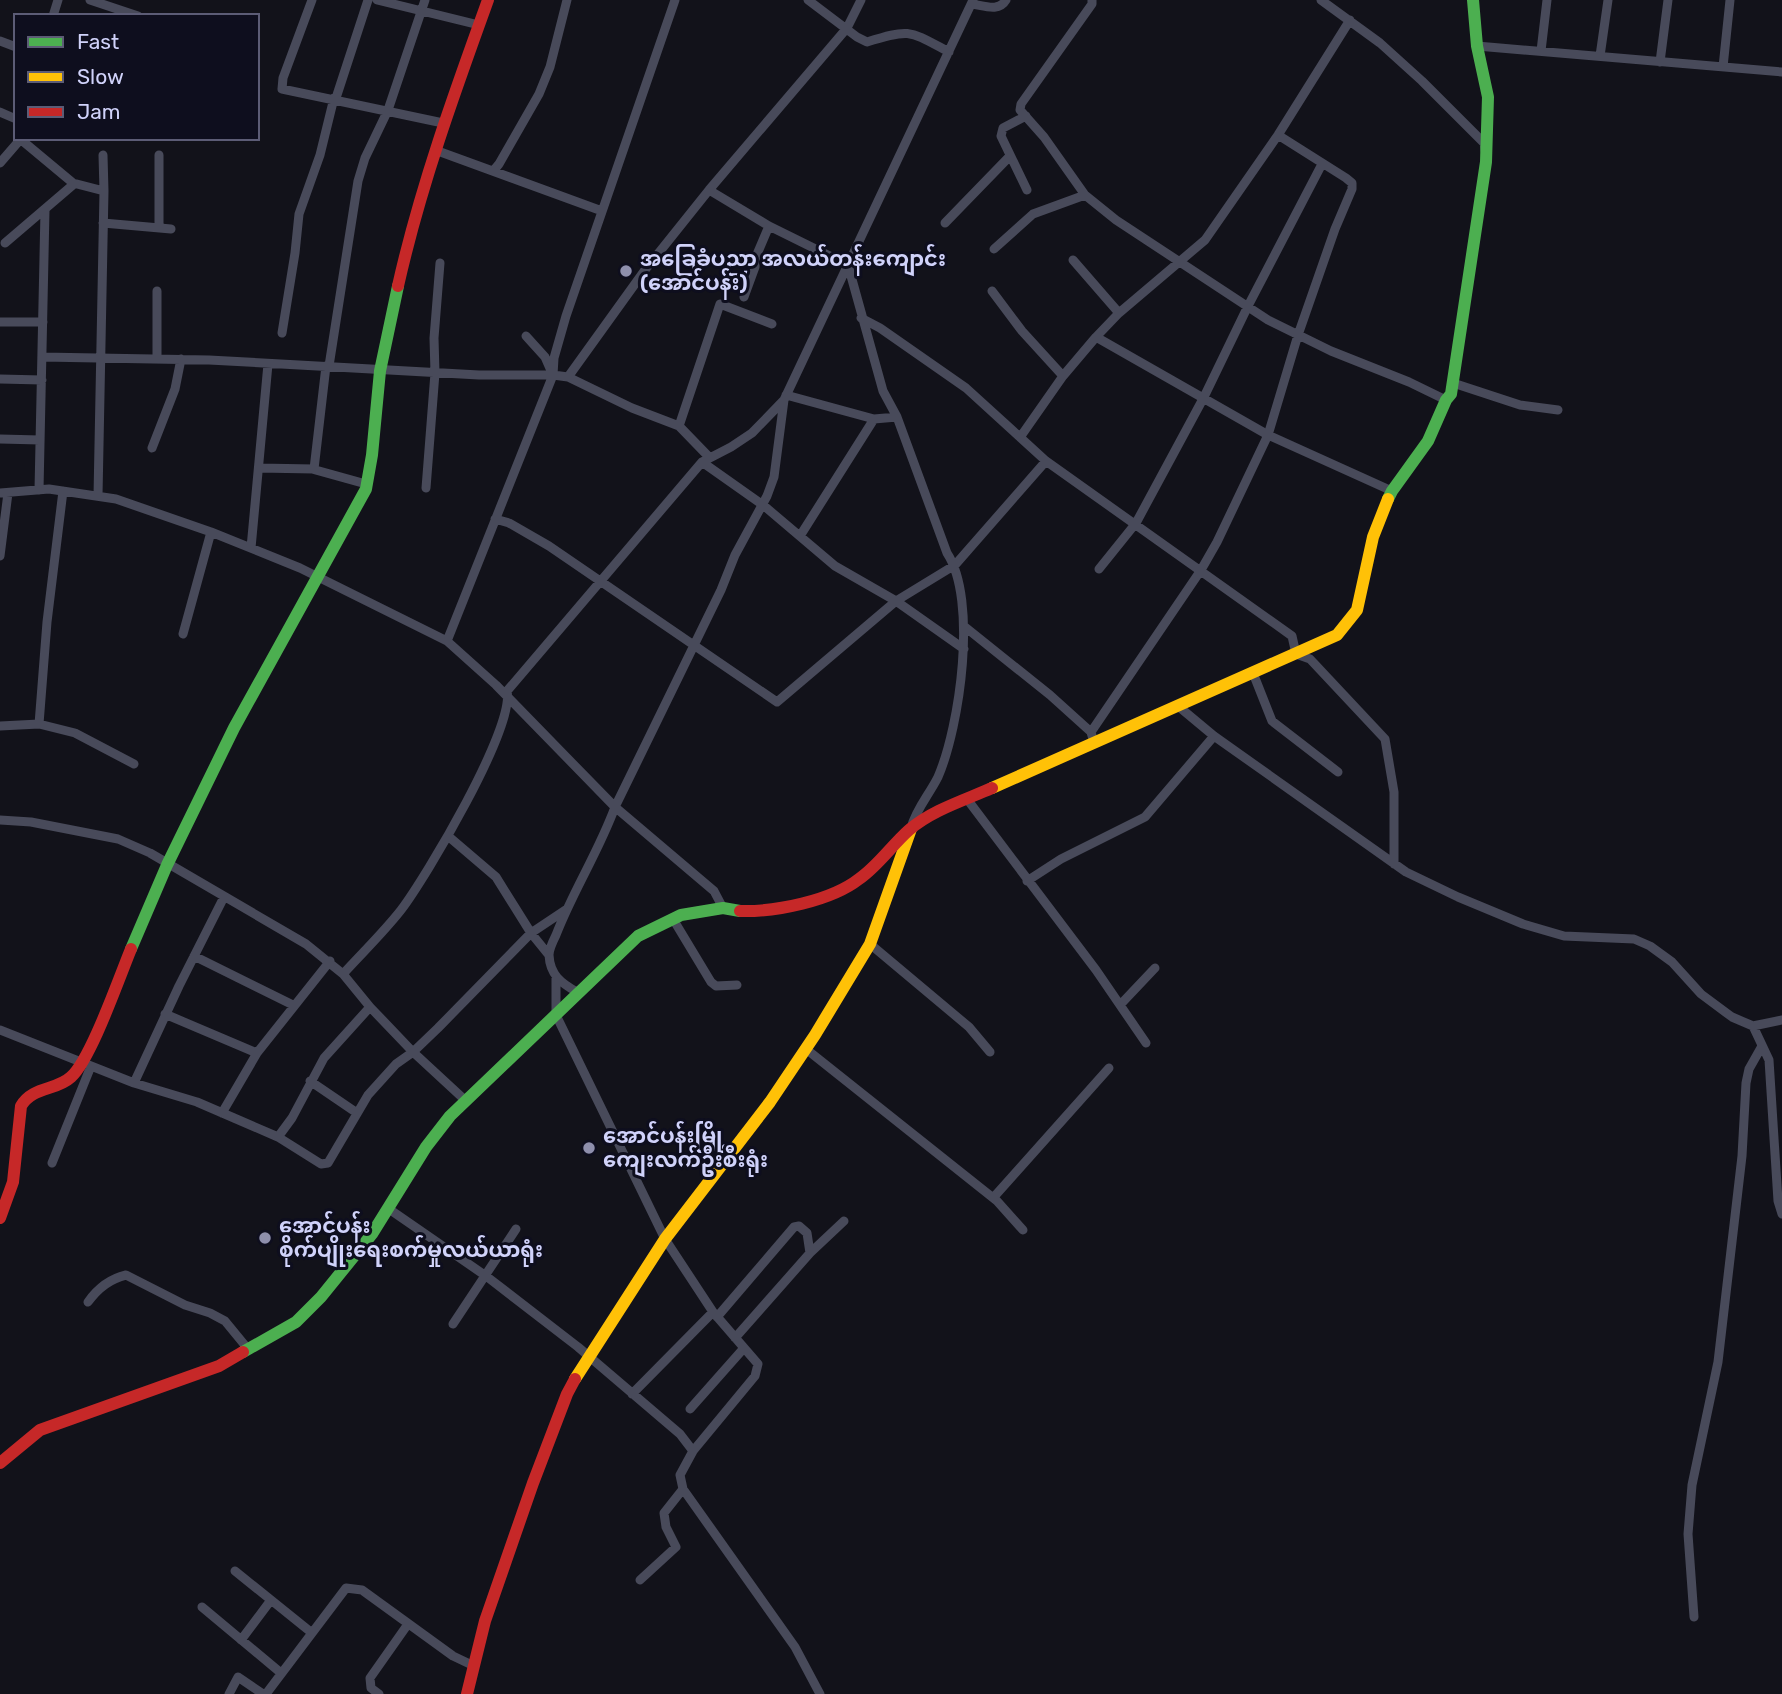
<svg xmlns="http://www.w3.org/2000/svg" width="1782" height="1694" font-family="Rubik,'Noto Sans Myanmar',sans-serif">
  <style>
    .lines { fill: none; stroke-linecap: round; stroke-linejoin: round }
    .street { stroke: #484a5a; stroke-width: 9 }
    .fast { stroke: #4caf50; stroke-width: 12 }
    .slow { stroke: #ffc107; stroke-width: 12 }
    .jam { stroke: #c62828; stroke-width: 12 }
    .poi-dot { fill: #8e8fac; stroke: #0e0e1e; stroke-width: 2.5 }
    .labels { text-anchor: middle; stroke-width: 6; stroke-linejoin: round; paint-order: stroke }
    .poi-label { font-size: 21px; font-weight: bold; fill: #d0d2fa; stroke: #0e0e1e; text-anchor: start }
  </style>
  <rect width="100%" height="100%" fill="#12121a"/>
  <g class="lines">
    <path class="street" d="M90,0L138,16
      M312,0L283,78L282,89L443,123
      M377,0L479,25
      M808,0L857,37L867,42C911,28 910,31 949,52
      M1092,0V4L1021,104L1020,110L1044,137L1085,195L1116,220L1268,320L1331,351L1409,382L1446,400
      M1321,0L1380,43L1422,81L1484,143L1485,150
      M972,4C985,6 999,12 1006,0
      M53,16L58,0
      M0,41L16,47
      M1477,46L1782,72
      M1541,51L1547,0
      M1600,56L1608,0
      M1660,62L1668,0
      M1723,67L1730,0
      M336,98L368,0
      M0,112L16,119
      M1026,116L1003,128L1001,136L1027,190
      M19,138L73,183L104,191L98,496
      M435,150L602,211
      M103,155L104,191
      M0,163L19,141
      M494,170L499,164L539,94L550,67L567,0
      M709,190L769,226L848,265L883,391L897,417L947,553C978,600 960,726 938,777C929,795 916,809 911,828
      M103,223L171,229
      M945,223L1010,156
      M159,228V155
      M5,243L74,184
      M994,249L1033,214L1085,195
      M1073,260L1119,313
      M157,291V359
      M992,291L1022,331L1063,376
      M744,297L755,267V259L769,226
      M861,318L880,328L966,388L1046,461L1292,636L1296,654L1310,659L1385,739L1394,792V864
      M0,322H43
      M282,333L295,253L299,214L320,155L334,98
      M526,336L545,357L552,373
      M1096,337L1268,435L1392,491
      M42,357L209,360L479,375H553L568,377L632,408L679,426L709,457
      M329,366L358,181L365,158L388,110L425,0
      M568,377L645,270L709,190L847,28L861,0
      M0,379L42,380
      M1453,383L1520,405L1558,410
      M786,395L874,419L897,417
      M679,426L720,304L772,324
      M1021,436L1063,376L1096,337L1119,313L1205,240L1278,135L1350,20
      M0,439L40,440
      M152,448L175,389L181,359
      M702,462L763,505L835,566L896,601L964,649
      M259,468L314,469L326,366
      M312,469L366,484
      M426,488L435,373L434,338L440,263
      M39,490L45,210
      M0,493L49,489L116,499L211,532L300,568L447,641L496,685L615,807L714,891L723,908
      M495,519L509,523L549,546L777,702L896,601L955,565L1046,461
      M800,536L874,419
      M251,548L268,364
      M0,556L8,493
      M1099,569L1136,523L1204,397L1248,306L1322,164
      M965,627L1050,695L1091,732
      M183,634L211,532
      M447,641L553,375L554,358L566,316L675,0
      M1253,673L1272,721L1338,772
      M1178,706L1214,736L1406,872L1458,897L1523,924L1564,936L1634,939L1650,946L1672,962L1701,994L1732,1017L1753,1026L1782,1020
      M39,724L47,622L63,491
      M0,726L39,724L75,733L134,764
      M1094,743L1091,732L1201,570L1217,542L1268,435L1298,335L1335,229L1352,189V183L1346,178L1278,135
      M967,799L1096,970L1146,1043
      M0,820L31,822L118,839L150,853L306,944L343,974L370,1007L413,1052L466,1101
      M448,836L496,877L531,933L548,954
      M1027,881L1061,859L1145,817L1214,736
      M673,919L711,982L716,986L737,985
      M870,944L969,1027L990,1052
      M194,956L293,1005
      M343,974C362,953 383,933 401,910C426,877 515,728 507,691L702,462L731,447L752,433L784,400
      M556,978V1015L665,1239L713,1312L758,1364L755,1376L693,1451
      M577,992C561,983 550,975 549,955C549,949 553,941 556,935C573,891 599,851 615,807L721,590L735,555L767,496L774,477L784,400L973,0
      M1120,1005L1155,968
      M165,1014L257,1053
      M1753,1026L1769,1060L1778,1201L1782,1214
      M0,1030L134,1083L197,1102L278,1137L321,1164L328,1163L368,1095L396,1064L413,1052L438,1028L531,933L567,909
      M806,1049L997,1201L1023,1230
      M310,1081L357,1113
      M134,1083L179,986L224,897
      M222,1113L257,1053L330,961
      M278,1137L292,1118L324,1058L370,1007
      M52,1163L91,1066
      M993,1198L1109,1068
      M389,1209L486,1276L578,1347L680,1434L693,1451L680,1475L683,1489L795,1647L820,1694
      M88,1302C98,1288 109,1279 126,1275L185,1305L210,1313L225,1321L248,1349
      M717,1317L794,1227L799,1226L807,1233L810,1253
      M453,1324L516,1229
      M735,1338L810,1253L844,1221
      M632,1394L713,1312
      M690,1409L744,1348
      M235,1571L312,1633
      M640,1580L676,1547L666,1527L664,1513L683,1489
      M202,1607L281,1673
      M1694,1617L1688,1534L1692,1485L1718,1362L1742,1156L1746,1083L1749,1069L1762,1046
      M241,1640L271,1600
      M229,1694L238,1677L263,1694
      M266,1694L346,1588L362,1590L453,1656L474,1666
      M379,1694L371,1688L370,1678L408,1624"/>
    <path class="fast" d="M1388,499L1392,491L1428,441L1446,400L1451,394L1486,162L1488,97L1477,46L1473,0
      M131,949L167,865L234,728L366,489L372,455L380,371L398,286
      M243,1352L296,1322L321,1297L372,1234L426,1147L450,1116L638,936L681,915L723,908L740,911"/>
    <path class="slow" d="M992,788L1337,635L1357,610L1373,537L1388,499
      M575,1379L665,1239L770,1102L815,1035L870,944L911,829"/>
    <path class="jam" d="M398,286C420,188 454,94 488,0
      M740,911C775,912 831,901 859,879C878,866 892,845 909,830C932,810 965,800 992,788
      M0,1218L13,1182L21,1106C33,1086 56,1091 71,1077C91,1059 119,978 131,949
      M0,1463L40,1430L219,1366L243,1352
      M467,1694L485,1621L533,1483L567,1394L575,1379"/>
  </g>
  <g class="poi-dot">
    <circle cx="626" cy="271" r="7"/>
    <circle cx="589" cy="1148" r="7"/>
    <circle cx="265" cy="1238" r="7"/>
  </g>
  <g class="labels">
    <g class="poi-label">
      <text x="640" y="266">အခြေခံပညာ အလယ်တန်းကျောင်း<tspan x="640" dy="24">(အောင်ပန်း)</tspan></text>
      <text x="603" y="1143">အောင်ပန်းမြို့<tspan x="603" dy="24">ကျေးလက်ဦးစီးရုံး</tspan></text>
      <text x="279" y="1233">အောင်ပန်း<tspan x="279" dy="24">စိုက်ပျိုးရေးစက်မှုလယ်ယာရုံး</tspan></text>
    </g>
  </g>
  <rect x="14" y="14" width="245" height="126" fill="#0e0e1e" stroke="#5c5c76" stroke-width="2"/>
  <rect x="28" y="37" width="35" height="10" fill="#4caf50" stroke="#5c5c76" stroke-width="2"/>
  <text x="77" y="49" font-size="21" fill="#d0d2fa">Fast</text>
  <rect x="28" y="72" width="35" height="10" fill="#ffc107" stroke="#5c5c76" stroke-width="2"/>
  <text x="77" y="84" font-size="21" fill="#d0d2fa">Slow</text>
  <rect x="28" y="107" width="35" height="10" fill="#c62828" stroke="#5c5c76" stroke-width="2"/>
  <text x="77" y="119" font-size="21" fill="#d0d2fa">Jam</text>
</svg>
